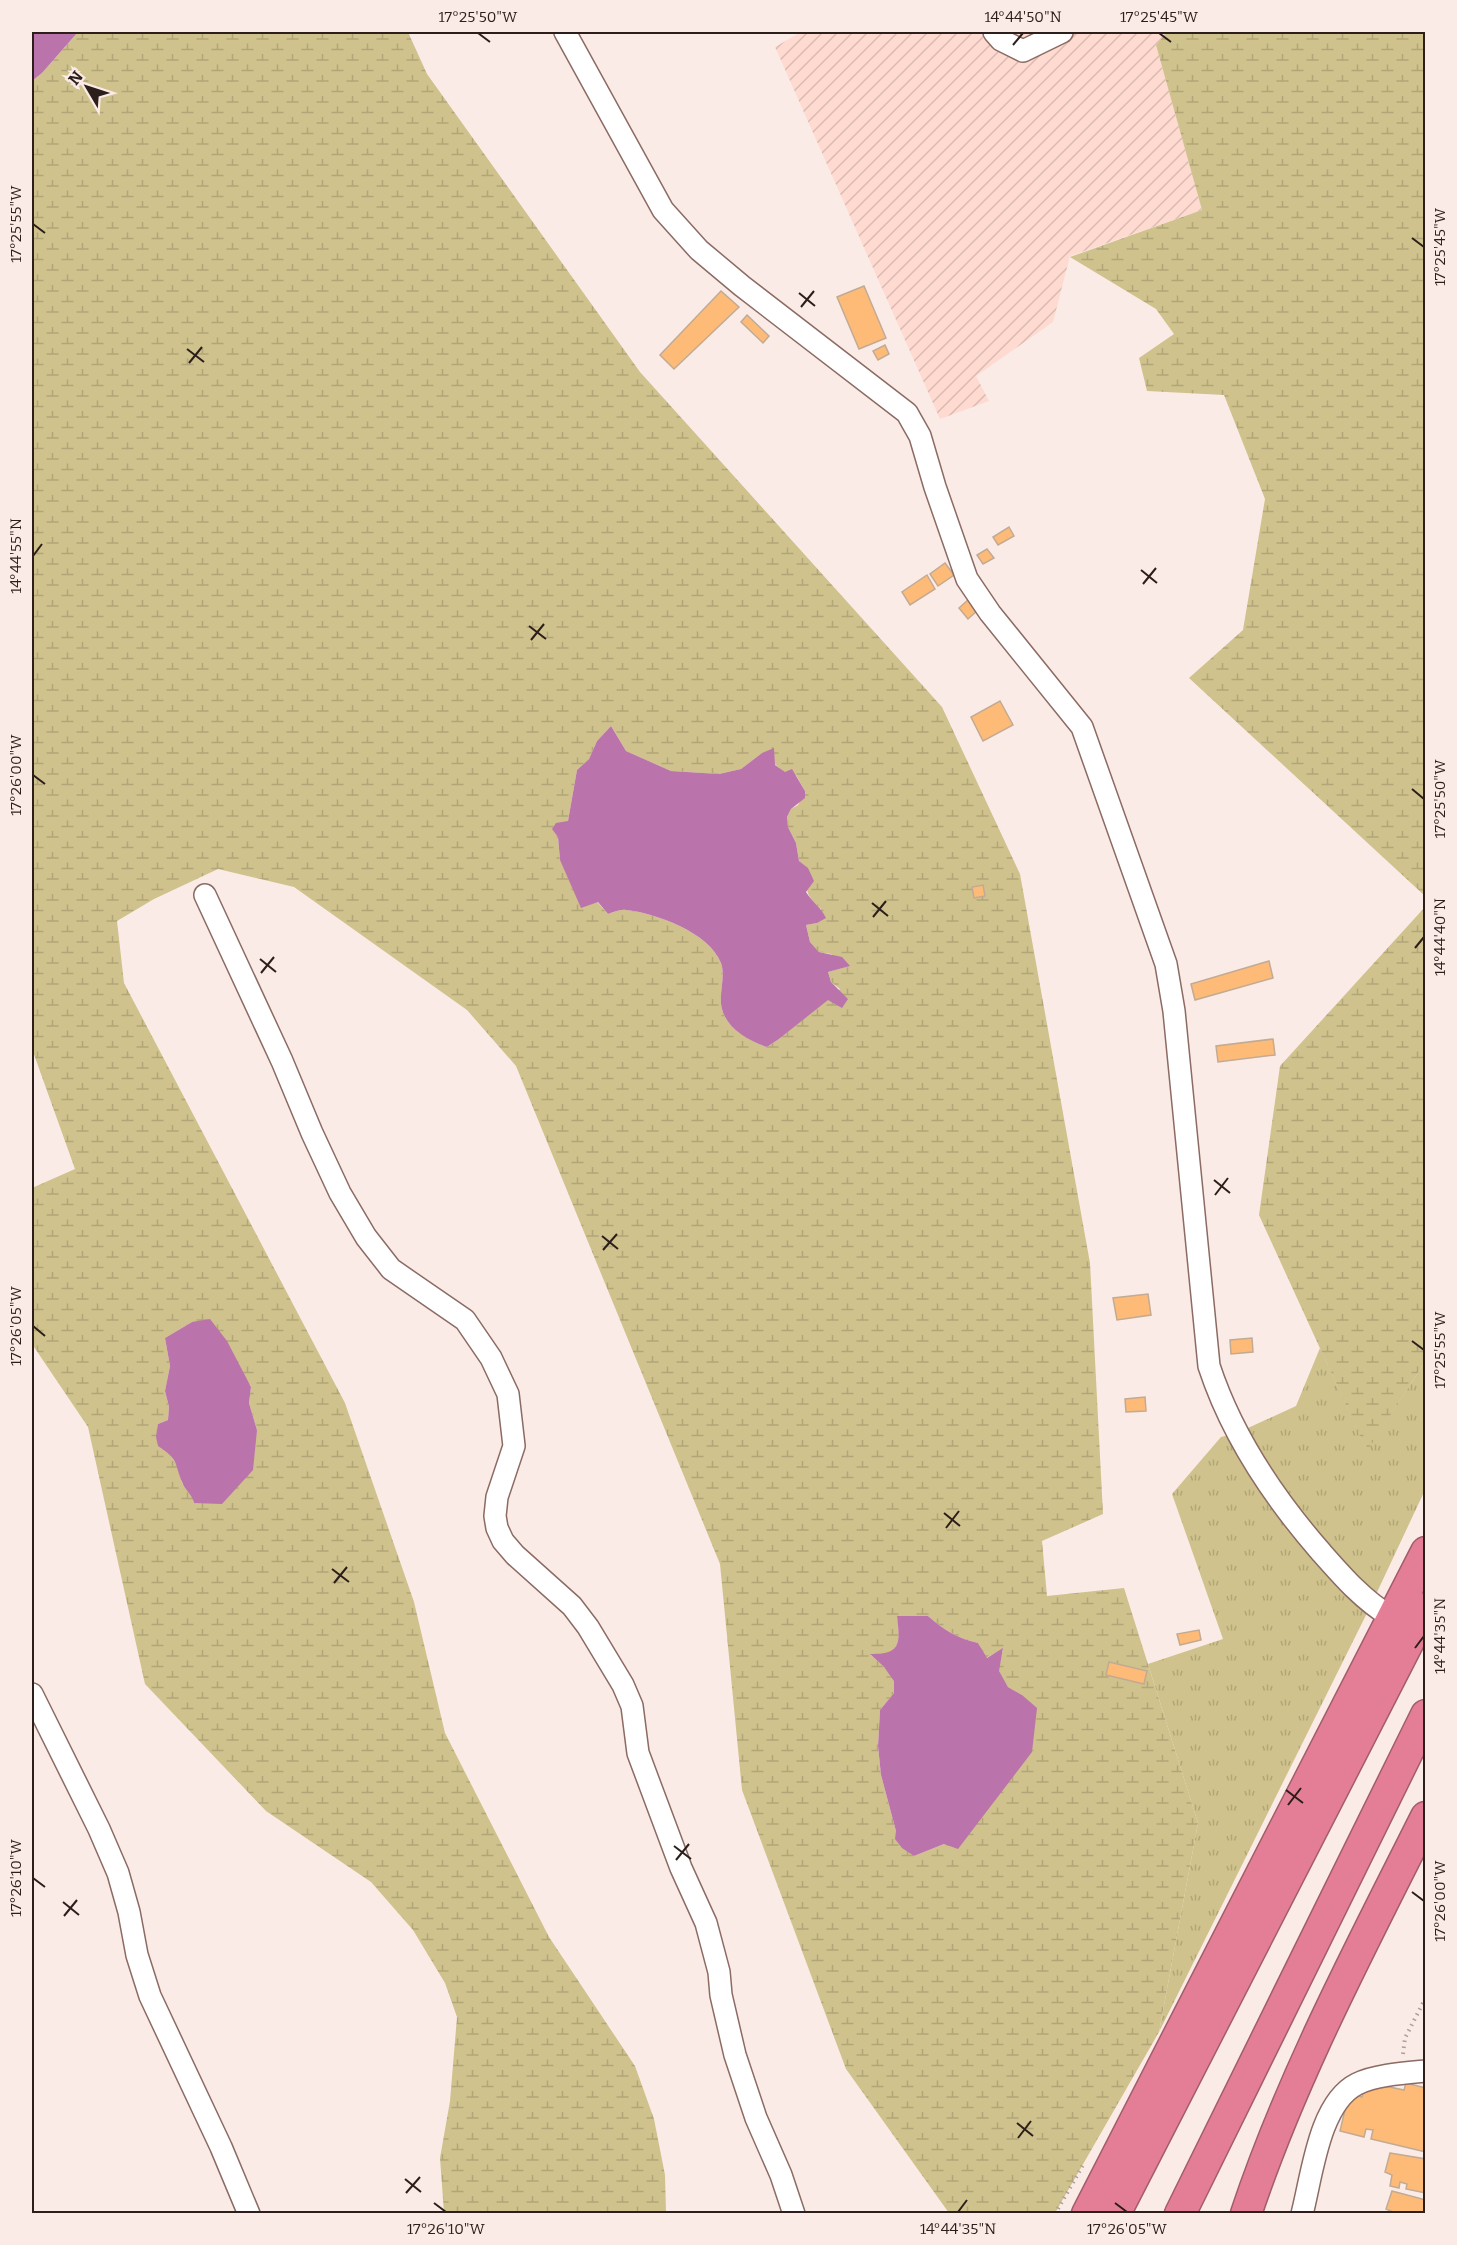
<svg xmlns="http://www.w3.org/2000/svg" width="1457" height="2245" font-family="Bitter,serif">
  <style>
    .industrial { fill: url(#industrial-furrows) }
    .grass { fill: url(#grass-tufts) }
    .wetland { fill: url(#wetland-marsh); fill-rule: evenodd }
    .water { fill: #bb73ab }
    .building { fill: #febb77; stroke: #c2aa93; stroke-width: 1.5 }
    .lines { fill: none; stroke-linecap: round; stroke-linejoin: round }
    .minor-casing { stroke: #8b6b63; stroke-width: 24 }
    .highway-casing { stroke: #a35c6b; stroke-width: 33 }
    .path { stroke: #ad9f9b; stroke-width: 4; stroke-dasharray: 1.5 4.5; stroke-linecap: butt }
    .minor { stroke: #fff; stroke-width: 21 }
    .highway { stroke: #e47e96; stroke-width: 30 }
    .ticks { fill: none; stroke: #2b1e1b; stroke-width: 2 }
    .neatline { fill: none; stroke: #2b1e1b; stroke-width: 2 }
    .ticks-label { font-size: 15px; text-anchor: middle; fill: #2b1e1b }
  </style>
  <defs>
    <pattern id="industrial-furrows" width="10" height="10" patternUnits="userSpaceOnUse" patternTransform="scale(1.5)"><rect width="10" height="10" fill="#fedad0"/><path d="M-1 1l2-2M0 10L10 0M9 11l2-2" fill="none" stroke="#dabbb2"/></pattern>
    <pattern id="grass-tufts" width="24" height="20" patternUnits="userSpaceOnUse" patternTransform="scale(1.5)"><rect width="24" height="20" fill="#cfc28c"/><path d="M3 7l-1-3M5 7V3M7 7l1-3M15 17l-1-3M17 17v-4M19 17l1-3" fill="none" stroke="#b2a678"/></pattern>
    <pattern id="wetland-marsh" width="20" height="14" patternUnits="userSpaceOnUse" patternTransform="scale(1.5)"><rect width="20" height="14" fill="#cfc28c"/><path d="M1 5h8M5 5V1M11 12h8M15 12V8" fill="none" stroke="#b2a678"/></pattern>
  </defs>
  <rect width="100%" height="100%" fill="#faebe7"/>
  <path class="industrial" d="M801,32H1167L1156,45L1202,210L1070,256L1053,322L976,376L989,401L940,419L775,47Z"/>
  <path class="grass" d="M1320,1348L1367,1450L1425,1362V1490L1371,1605L1159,2032L1198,1823L1148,1664L1223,1639L1172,1494L1221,1437L1237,1433L1296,1406Z"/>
  <path class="wetland" d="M78,32H408L427,74L640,372L942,707L1020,874L1090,1263L1103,1514L1042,1541L1047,1596L1124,1588L1198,1823L1159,2032L1055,2213H949L846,2069L742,1790L720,1564L516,1066L467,1010L294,887L218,869L154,899L117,921L124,983L345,1403L414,1602L445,1733L549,1937L635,2066L654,2119L665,2175L666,2213H444L440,2158L450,2101L457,2017L445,1983L413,1930L371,1882L266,1811L145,1684L88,1427L32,1344V1188L75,1169L32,1049V81L42,73ZM611,726L626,751L671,771L719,774L741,769L762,753L785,773L796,775L805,791L798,805L791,809L787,817L788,827L796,843L799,861L808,869C806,890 804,894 821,909L817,923L806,925L810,942L819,952L831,954L849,966L828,972L831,982L840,989L779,1039L767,1047C750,1041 727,1029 722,1009C718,995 726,977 721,963C709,932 655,913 626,910C620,909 614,912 608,914L560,860L558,837L568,821L577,770L589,759L597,741ZM192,1322L251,1386L249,1403L257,1430L194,1503L192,1495L182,1483L178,1467L170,1454L158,1424L168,1420L169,1407L165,1391L170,1366L165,1338ZM897,1616H928C944,1630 957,1638 978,1643L986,1658L1003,1649L998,1671L1008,1687L1022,1695L944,1844L914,1856L896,1831L881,1775L878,1746L880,1710L894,1693L895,1680L884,1667L871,1655C875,1655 882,1656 886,1654C903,1649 899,1629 897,1616Z
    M1167,32H1425V896L1189,678L1243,630L1265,499L1224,395L1147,391L1139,358L1174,334L1156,309L1070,257L1202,210L1156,45Z
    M1425,907V1362L1367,1451L1259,1215L1280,1066Z"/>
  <path class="water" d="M32,32H78L42,73L32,81Z
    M611,726L626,751L671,771L719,774L741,769L762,753L774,748L775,765L785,772L792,769L805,791V798L791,809L787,817L788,827L796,843L799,861L808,868L814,881L806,892C812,902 821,907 826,918L817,923L806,925L810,942L819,952L842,957L850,966L828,972L831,982L848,999L842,1008L828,1000L779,1039L767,1047C749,1041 727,1029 722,1009C718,995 726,977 721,963C709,932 655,913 626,910C620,909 614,912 608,914L598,902L581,908L560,860L558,837L552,829L556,823L568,821L577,770L589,759L597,741Z
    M210,1319L227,1341L251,1387L249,1403L257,1430L253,1470L222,1504L194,1503C192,1494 185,1490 182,1482C174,1462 179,1460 158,1446L156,1437L158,1424L168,1420L169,1407L165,1391L170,1366L165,1338L192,1322Z
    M897,1616H928C944,1630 957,1638 978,1643L987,1658L1003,1648L999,1671L1008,1687L1022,1695L1037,1708L1032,1752L958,1849L944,1844L914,1856L902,1848L895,1839L896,1831L881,1775L878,1746L880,1710L894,1693V1681L884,1667L870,1654C902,1655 900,1642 897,1616Z"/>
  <path class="building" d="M864,286L886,338L859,349L837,297Z
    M721,291L739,307L674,369L660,355Z
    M747,315L769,336L763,343L741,322Z
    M885,345L889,354L878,360L873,351Z
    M1009,527L1014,536L998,545L993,537Z
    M987,549L994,558L983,564L977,555Z
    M945,563L954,575L938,586L930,574Z
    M927,575L935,589L910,605L902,592Z
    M969,599L978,610L968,619L959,608Z
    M1000,701L1013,725L983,741L971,717Z
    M983,885L985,896L974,898L972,887Z
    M1269,961L1273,978L1195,1000L1191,984Z
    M1273,1039L1275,1055L1218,1062L1216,1046Z
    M1148,1294L1151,1315L1117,1320L1113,1298Z
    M1252,1338L1253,1352L1231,1354L1230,1340Z
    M1145,1397L1146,1411L1126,1412L1125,1399Z
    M1199,1630L1201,1640L1180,1645L1177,1634Z
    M1109,1662L1147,1671L1144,1684L1106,1675Z
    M1366,2082L1404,2090L1406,2083L1426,2088V2152L1371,2139L1373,2130L1366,2129L1364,2137L1340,2131L1349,2093L1362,2097Z
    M1390,2153L1426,2159V2193L1406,2189L1407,2184L1400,2182L1399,2188L1390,2186L1392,2175L1385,2172Z
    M1392,2191L1426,2200L1425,2214L1405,2212V2214H1392L1393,2212L1386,2209Z"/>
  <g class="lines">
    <defs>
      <path id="minor" d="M565,32L663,210L699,250L742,286L907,413L920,436L935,487L967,579L990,613L1082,727L1166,964L1174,1011L1209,1366C1232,1436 1273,1497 1321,1552C1343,1577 1363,1600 1391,1617
        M994,32L1001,40L1023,51L1062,32
        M205,895L282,1061L312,1133L340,1193L366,1237L391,1269L465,1320L491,1358L508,1394L514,1446L497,1497L495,1516L497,1528L503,1541L515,1555L572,1606L588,1627L623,1685L632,1706L638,1753L681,1868L706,1923L719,1972L721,1995L735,2055L756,2118L781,2175L794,2214
        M32,1694L99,1829L118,1873L129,1912L137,1955L150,1996L221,2147L249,2214
        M1302,2214C1312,2176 1319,2103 1357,2084C1375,2075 1405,2073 1426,2071"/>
      <path id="highway" d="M1087,2214L1426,1552
        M1115,2214L1426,1608
        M1180,2214L1426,1715
        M1246,2214C1292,2076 1361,1947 1426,1817"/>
    </defs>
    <use href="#minor" class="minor-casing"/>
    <use href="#highway" class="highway-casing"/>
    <path class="path" d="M1403,2054L1405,2038L1426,1997
      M1055,2214L1083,2165"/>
    <use href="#minor" class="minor"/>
    <use href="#highway" class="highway"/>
  </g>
  <path class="ticks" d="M478,33L490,42M1159,33L1171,42M1013,45L1023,33M33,224L45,233M1412,238L1424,247M799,293L815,306M801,307L814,291M187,349L204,362M189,363L202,347M33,556L42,544M1141,570L1157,583M1143,584L1156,568M529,626L546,639M531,640L544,624M33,775L45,784M1412,789L1424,799M872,903L888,916M873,917L886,901M1415,948L1424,937M260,959L276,972M261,973L274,957M1214,1180L1230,1193M1215,1195L1228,1178M602,1236L618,1249M603,1250L617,1234M33,1326L45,1336M1412,1341L1424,1350M944,1513L960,1526M946,1528L959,1511M332,1569L349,1582M334,1583L347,1567M1415,1648L1424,1636M1286,1790L1303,1803M1288,1805L1301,1788M674,1846L691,1859M676,1860L689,1844M33,1878L45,1887M1412,1892L1424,1901M63,1902L79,1915M64,1916L77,1900M1017,2123L1033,2136M1018,2138L1031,2121M405,2179L421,2192M406,2193L420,2177M434,2203L446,2212M1115,2203L1127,2212M958,2212L967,2200"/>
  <rect width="1457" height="2245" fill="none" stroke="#faebe7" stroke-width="66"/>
  <g transform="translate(87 87) rotate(309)" stroke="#faebe7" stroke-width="4.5" paint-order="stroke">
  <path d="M0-4.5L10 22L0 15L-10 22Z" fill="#2b1e1b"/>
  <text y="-9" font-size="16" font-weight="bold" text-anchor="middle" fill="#2b1e1b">N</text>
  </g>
  <rect x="33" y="33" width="1391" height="2179" class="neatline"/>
  <g class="ticks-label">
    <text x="478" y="22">17°25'50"W</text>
    <text x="1023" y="22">14°44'50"N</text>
    <text x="1159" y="22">17°25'45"W</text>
    <text transform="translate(16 224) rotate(-90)" y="5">17°25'55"W</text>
    <text transform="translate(1440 247) rotate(-90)" y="5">17°25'45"W</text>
    <text transform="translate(16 556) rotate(-90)" y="5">14°44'55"N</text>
    <text transform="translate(16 775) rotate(-90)" y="5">17°26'00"W</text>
    <text transform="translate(1440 799) rotate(-90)" y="5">17°25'50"W</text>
    <text transform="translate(1440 937) rotate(-90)" y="5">14°44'40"N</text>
    <text transform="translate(16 1326) rotate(-90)" y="5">17°26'05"W</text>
    <text transform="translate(1440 1350) rotate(-90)" y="5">17°25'55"W</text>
    <text transform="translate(1440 1636) rotate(-90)" y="5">14°44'35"N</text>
    <text transform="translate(16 1878) rotate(-90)" y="5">17°26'10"W</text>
    <text transform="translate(1440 1901) rotate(-90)" y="5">17°26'00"W</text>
    <text x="446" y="2234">17°26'10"W</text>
    <text x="958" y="2234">14°44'35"N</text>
    <text x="1127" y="2234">17°26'05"W</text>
  </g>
</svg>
